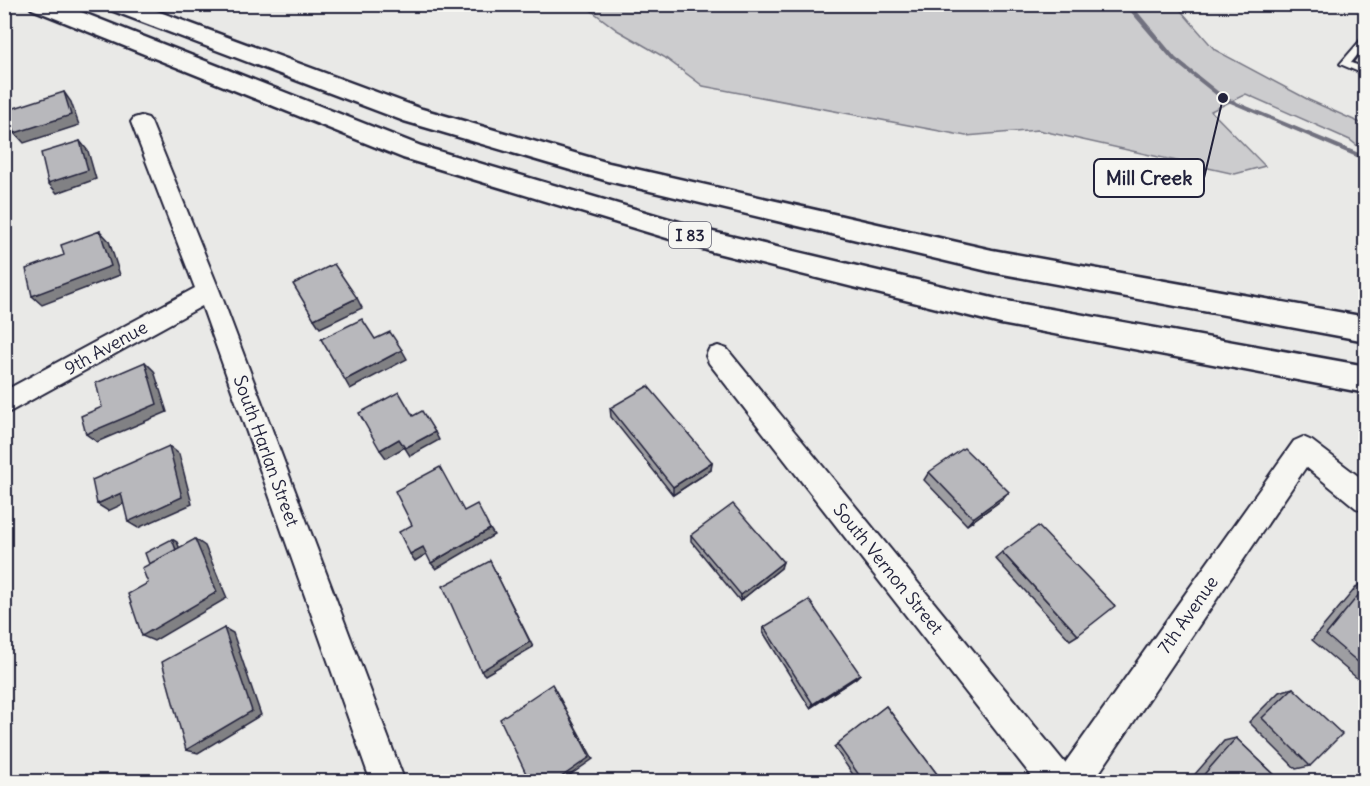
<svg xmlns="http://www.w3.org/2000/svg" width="1370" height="786" font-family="Delius,sans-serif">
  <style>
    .green { fill: #ccccce; stroke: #777784; stroke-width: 1.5 }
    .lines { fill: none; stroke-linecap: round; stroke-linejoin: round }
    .stream { fill: #71717f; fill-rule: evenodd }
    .lane-casing { stroke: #22223b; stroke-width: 4 }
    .street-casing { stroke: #22223b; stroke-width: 4 }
    .highway-casing { stroke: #22223b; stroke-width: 5 }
    .lane { fill: #f6f6f2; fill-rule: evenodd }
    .street { fill: #f6f6f2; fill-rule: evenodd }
    .highway { fill: #f6f6f2; fill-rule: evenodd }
    .wall { fill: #9e9ea2; stroke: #22223b; stroke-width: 1.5 }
    .shaded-wall { fill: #818184; stroke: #22223b; stroke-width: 1.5 }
    .building { fill: #b8b8bc; stroke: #22223b; stroke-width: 1.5 }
    .labels { text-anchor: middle; stroke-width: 4.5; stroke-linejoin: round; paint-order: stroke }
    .shield { fill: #f6f6f2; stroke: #626272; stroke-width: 1.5 }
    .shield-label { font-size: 16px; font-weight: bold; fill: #22223b }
    .street-label { font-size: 18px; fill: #22223b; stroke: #f6f6f2 }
    .leader { fill: none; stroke: #22223b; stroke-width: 2 }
    .callout-dot { fill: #22223b; stroke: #f6f6f2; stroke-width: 2 }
    .callout { fill: #f6f6f2; stroke: #22223b; stroke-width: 2 }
    .callout-label { font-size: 20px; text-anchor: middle; font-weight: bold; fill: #22223b }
  </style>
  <rect width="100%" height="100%" fill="#e9e9e7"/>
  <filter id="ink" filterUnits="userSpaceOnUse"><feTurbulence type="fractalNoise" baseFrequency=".0167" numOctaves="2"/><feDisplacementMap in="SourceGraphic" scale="12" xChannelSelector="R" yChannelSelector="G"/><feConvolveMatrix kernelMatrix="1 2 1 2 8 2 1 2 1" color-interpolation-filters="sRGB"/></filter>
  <g filter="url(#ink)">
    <path class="green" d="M584,5H1176L1215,50L1309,100L1365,125V152L1350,140L1246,94L1211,111L1265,166L1235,174L1038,130L966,136L703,86L664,57L617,30Z"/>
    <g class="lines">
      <path class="stream" d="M1124,4H1131L1176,58L1225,97L1366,156V161L1221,99L1172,60Z"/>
      <defs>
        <path id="lane" d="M1366,34V44L1351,63L1366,68V75L1340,64Z"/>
        <path id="street" d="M141,116L148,118L151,122L220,292L405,782H371L202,306L4,415V391L195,288L131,122L134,118Z
          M718,346L727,349L1065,763L1294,441L1303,437L1312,441L1366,482V512L1356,508L1306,467L1093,782H1036L709,363L706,356L709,349Z"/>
        <path id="highway" d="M29,4H61L421,146L713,232L1001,300L1366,366V393L1001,324L713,252L403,158L32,9Z
          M105,4H138L422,109L609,163L992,250L1366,317V341L992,272L608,181L404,121L108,9Z"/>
      </defs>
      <use href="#lane" class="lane-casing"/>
      <use href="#street" class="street-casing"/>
      <use href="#highway" class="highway-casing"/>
      <use href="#lane" class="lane"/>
      <use href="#street" class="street"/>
      <use href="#highway" class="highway"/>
    </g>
    <path class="wall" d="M610,408L712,462L711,470L673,495L611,417Z
      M929,472L1003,499L967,525L924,480Z
      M691,535L781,568L740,601L691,541Z
      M1002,552L1078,635L1070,640L995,558Z
      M1365,582V685L1312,640L1358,585Z
      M764,627L860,674L856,678L810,708L763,632Z
      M1293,688L1310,766L1296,769L1249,722L1279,692Z
      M886,706L943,782H858L834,747Z
      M1236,738L1282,782L1189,781L1224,741Z"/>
    <path class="shaded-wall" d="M64,92L71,102L79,125L24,143L15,133Z
      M80,141L88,151L96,179L57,193L48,183Z
      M100,231L109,241L120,275L42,305L32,296Z
      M357,298L362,308L320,328L314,319Z
      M402,350L407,359L350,389L345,380Z
      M145,362L154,371L167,412L97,442L86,434Z
      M435,432L439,440L410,456L405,448Z
      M399,439L405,447L386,458L380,450Z
      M169,446L179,454L192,504L138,528L128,522Z
      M712,462L711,470L673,495V487Z
      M1009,492L1003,499L967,525L973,518Z
      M121,493L132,500L108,511L97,504Z
      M490,529L494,535L436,569L431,563Z
      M172,539L177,542L183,556L151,567Z
      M195,539L205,546L227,598L154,641L142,636Z
      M423,547L428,553L415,561L410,554Z
      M490,561L533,647L485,675L481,671Z
      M783,562L781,568L740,601L741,595Z
      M224,628L233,633L261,715L198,753L186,750Z
      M860,674L856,678L810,708L813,704Z
      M552,684L593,759L560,782H554Z"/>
    <path class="building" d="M64,92L71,115L15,133L8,110Z
      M80,141L88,170L48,183L41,153Z
      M100,231L111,266L32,296L26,269L64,255L61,245Z
      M334,264L357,298L314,319L293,284Z
      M362,319L375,339L390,332L402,350L345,380L321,339Z
      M145,362L157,404L86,434L81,416L102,407L96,383Z
      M648,386L712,462L673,487L610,408Z
      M399,392L413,416L422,411L435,432L405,448L399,439L380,450L359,413Z
      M169,446L182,497L128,522L121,493L97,504L92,480Z
      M964,448L1009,492L973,518L929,472Z
      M440,467L464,511L477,504L490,529L431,563L423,547L410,554L399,532L412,525L395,491Z
      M733,504L783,562L741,595L691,535Z
      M1038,526L1115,606L1078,635L1002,552Z
      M172,539L176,550L149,564L145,553Z
      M195,539L217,592L142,636L128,594L148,583L142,568Z
      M490,561L530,642L481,671L443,586Z
      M1365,587V668L1326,635Z
      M809,600L860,674L813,704L764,627Z
      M224,628L252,711L186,750L162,662Z
      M552,684L590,757L554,782H530L500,719Z
      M1293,688L1342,734L1310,766L1262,718Z
      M886,706L943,782H864L837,744Z
      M1236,738L1282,782H1203L1200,779Z"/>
  </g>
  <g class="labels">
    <rect class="shield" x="669" y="222" width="42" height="26" rx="4.5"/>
    <g class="shield-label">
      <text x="690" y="241">I 83</text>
    </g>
    <g class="street-label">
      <text transform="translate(106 348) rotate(-29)" y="6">9th Avenue</text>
      <text transform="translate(266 451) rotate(70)" y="6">South Harlan Street</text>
      <text transform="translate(888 569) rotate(51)" y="6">South Vernon Street</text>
      <text transform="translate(1188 615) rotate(-55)" y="6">7th Avenue</text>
    </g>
  </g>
  <path class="leader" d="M1223 98L1204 178"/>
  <circle class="callout-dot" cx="1223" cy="98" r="6"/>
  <rect class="callout" x="1094" y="159" width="110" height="38" rx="6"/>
  <g class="callout-label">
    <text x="1149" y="185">Mill Creek</text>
  </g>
  <rect width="1370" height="786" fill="none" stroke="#f6f6f2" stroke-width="24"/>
  <rect x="12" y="12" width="1346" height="762" fill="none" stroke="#22223b" stroke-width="2" filter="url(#ink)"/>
</svg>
